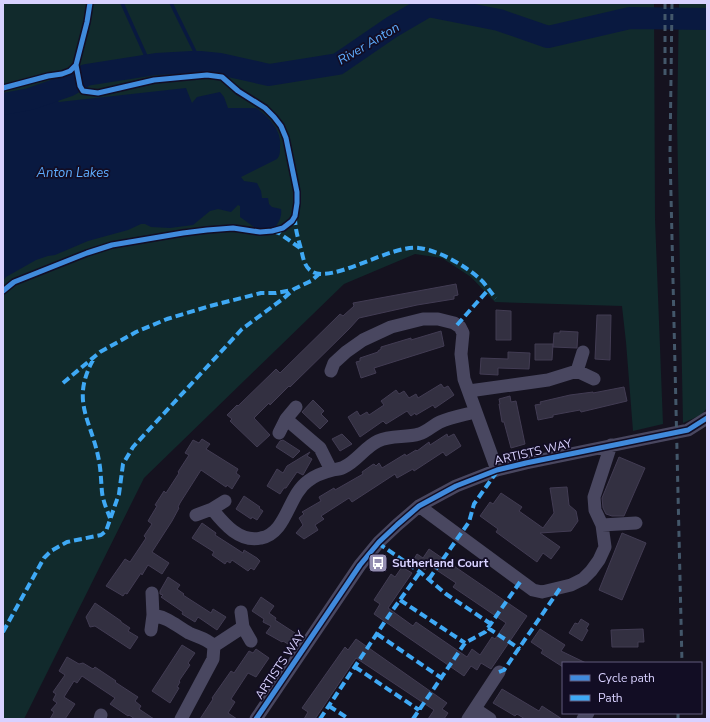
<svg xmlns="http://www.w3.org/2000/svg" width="710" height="722" font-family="'Nunito Sans',sans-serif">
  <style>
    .green { fill: #112a2c }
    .water { fill: #091940 }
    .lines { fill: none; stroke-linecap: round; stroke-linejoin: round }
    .stream { stroke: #091940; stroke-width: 3.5 }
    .river { stroke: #091940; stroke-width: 22 }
    .building { fill: #333041; stroke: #423c53 }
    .minor { stroke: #494760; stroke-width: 13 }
    .rail { stroke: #43576a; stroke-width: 3; stroke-dasharray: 6 5; stroke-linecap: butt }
    .quiet { stroke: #3fa9f5; stroke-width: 4; stroke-dasharray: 8 4; stroke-linecap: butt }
    .cycleway-casing { stroke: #120d24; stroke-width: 8 }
    .cycleway { stroke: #408adc; stroke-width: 5 }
    .labels { text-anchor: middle; stroke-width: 3.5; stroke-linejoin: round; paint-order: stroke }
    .street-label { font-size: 12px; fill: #d8d1ff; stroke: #120d24 }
    .poi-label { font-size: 12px; font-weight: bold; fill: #d8d1ff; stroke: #120d24; text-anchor: start }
    .water-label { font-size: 13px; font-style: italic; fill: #5fadff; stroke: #120d24 }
  </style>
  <rect width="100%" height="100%" fill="#15121f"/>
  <path class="green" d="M3,3H654L655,219L663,424L633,431L626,342L622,306L495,302L471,277L442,258L415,254L344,284L144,478L24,719H3Z
    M679,3H707V408L701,415L683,423L677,121Z"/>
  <path class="water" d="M69,79L70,91L60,94L56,99L59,102L186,88L192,103L197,97L220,92L224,97L228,108H256C269,117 282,130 280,147C280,152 280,156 277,159L241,177L244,181L257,183L261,191L262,198H268L269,204L272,207L281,209C283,221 272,236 258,229C252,226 246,221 240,217V206L238,205L231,212L218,209L210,211L193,225L170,228L151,227L145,224H141L128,230L88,241L55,255L48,256L36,260L6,277L3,281V98L33,89L49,87Z"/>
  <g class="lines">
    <path class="stream" d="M122,3L150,65
      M171,3L200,62"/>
    <path class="river" d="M3,104L30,99L70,85L86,75L156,64L192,62H200L220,64L269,75L338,64L392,27L428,6L499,20L548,37L630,18L707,19"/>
  </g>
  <path class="building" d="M456,284L458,295L454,296V299L417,305L359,318L349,329L290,387L289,386L270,405L269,403L254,418L270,435L257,447L230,421L232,419L227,415L237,405L238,406L276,369L280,373L340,314L343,316L354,306L353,303Z
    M496,310L511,311V340H496Z
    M597,315H611L610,360L595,359Z
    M441,331L444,346L374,368L376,373L361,378L356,362L360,361V358L378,352V351L381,349V347L411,338V340Z
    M560,331L578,332L577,348L553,347L554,333H560Z
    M535,344H553L552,360H535Z
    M508,352L530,353L529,369L498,368V375L480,374L481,358L508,359Z
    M441,384L444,388L448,386L454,395L435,408L433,405L416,415L415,413L411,416L407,411L386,424L383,421L360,437L348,417L357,411L360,416L367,412L369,415L384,405L381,401L396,390L399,394L404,391L409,398L416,394L418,398Z
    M624,387L627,401L581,412L580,410L553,415V417L538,420L535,405L541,404L540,402L570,395L593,392V393Z
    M510,396L511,402L516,401L525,444L511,448L504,422H502L499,404H500L499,399Z
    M313,400L324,411L321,414L328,421L320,429L302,412Z
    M342,434L352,444L340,451L332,439Z
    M447,434L448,437L454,434L461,446L446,456L443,452L414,471L413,469L397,478L395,474L352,502L349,498L321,516L324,519L315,525L318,530L304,539L296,533L303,525L299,518L304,514L302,512L321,501L319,497L334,488L335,490L363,474L362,472L372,465L374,464L376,466L379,463L382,468L405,454L406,456L416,450L417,451L429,442L430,445Z
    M202,439L210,444L206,449L238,469L236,473L240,476L232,489L227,485L226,487L201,470L180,503L178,507L179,508L172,521L152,552L169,563L162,574L148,565L142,575L141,573L127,594L125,593L123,596L106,586L125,559L130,562L146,538L144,536L152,524L148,521L157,506L155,505L164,491L166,493L179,473L178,472L189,455L185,453L193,440L199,443Z
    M283,440L300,451L293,458L276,447L280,441Z
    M310,452L307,456L312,459L303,475L297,472L286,488H284L280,494L267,486L277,469L283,473L287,466Z
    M619,457L645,468L624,516H612L606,514L603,508L602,498Z
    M567,487L569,505L576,511L578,521L571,531L540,533L560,547L551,559L543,553L537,562L496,532L498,529L480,516L490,502L493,504L501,493L522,507L519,511L543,528L554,513L550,488Z
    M244,496L260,507L259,508L263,511L257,520L252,517L251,519L236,509Z
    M202,523L216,533L215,535L243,553L244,550L257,558L260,561L254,570L251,568L248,571L232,560L230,563L227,561L225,564L212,555L214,552L192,538Z
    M622,533L646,543L622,600L599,590Z
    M429,549L527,616L491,669L481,663L477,670L471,666L464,676L374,614L380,604L374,600L391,574L395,577L402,567L412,573L388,608L413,626L416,622L467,657L472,649L480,655L492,637L495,639L506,623L453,587L456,583L429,565L425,570L412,562L417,554L423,558Z
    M168,577L180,585L177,589L184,594L183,595L211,613L213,609L226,617L217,630L198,617L195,622L182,614L183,612L161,597L163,595L160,594V591Z
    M261,597L274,606L269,613L276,618L275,620L295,633L288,644L283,641L282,642L266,633L271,626L263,622L264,619L252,611Z
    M95,603L121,621V622L130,628L128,631L138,637L130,649L95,626L90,627L86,617Z
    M581,619L589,624L586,629L588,630L582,641L569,633L575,623L578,624Z
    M540,629L565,645L561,651L586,663H563V667L541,653L543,650L531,642Z
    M643,629L644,642H638V647H612L611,630Z
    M356,639L447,703L442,709L448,713L444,719H428L434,710L356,658L315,719H304L308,712L302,708L345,647L348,650Z
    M182,645L195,653L188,663L190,665L179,681L180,682L177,687L179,688L170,703L152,691Z
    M256,649L269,658L256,677L248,673L231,699L235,702L228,713L237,719H200L213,699L212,698L231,671L234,673L249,651L253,653Z
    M67,657L79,664L83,663L93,669L95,667L116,681L115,682L138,697L135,701L141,706L139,709L154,719H135L129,715L128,716L110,704L115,698L82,676L77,683L74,681L64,697L75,704L65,719H50L54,712L51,710L57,703L53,700L56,694L53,692L65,675L59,671Z
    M502,689L539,711L542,706L562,719H525L517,714L515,716L493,703Z"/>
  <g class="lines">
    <path class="minor" d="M331,371L334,363L346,352L363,340L391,327L423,319H438L454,323L460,327L463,333L461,354L464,379L497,470
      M577,371L583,352
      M469,391L548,380L577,371L594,379
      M286,419L296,407
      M279,433L286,419L320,448L331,470
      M419,506L533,590L542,592L571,585L583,579L591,571L599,560L605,547L602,525L595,510L594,497L611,445
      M212,509L225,501
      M196,515L212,509C224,524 240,543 261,538C287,533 288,495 308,481C314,476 325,472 333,470C337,469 341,469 344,467C357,461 365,447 378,441C391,435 406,438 419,434C427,432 433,425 440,422C451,417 464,415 475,412
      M602,525L636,523
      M152,593L153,615C169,618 175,625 189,633C197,637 206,638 214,646L213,659L181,719
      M243,627L251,641
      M151,630L153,615
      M214,646L243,627L241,612
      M475,709L490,719
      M100,719L101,715
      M256,719L360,565L379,542L397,525L419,506L456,486L497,470L526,463L688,430L707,418
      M468,719L499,672
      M583,719L588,713"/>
    <path class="rail" d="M665,3V79
      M672,3L670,153L682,663
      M678,713V719"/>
    <path class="quiet" d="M295,217C295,229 298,238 301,249C303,257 304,266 311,271C331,285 391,244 419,248C438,250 466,266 480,279C486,284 490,292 496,298
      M273,231L279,233L300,248
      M457,325L488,290
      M93,360C70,402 92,421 99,461C101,471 101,482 102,492C103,501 107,510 110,518
      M63,383L100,352L136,332L167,319L210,306L261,293H276L292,290
      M378,543L420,572L446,594L491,624
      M429,579L469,522L474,504L498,470
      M400,600L465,643
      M488,628L520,649
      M3,632L44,558L51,551L67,542L101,535L106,531L119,494L123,464L133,447L242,329L284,298L294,289L311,281L319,274
      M377,634L443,679
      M355,667L419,710
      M499,672L504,670L561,587
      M329,706L349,719
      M320,719L392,611L420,572
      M413,719L465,643L485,632L520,582"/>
    <defs>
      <path id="cycleway" d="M3,88L48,76L62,74L70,71L76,65
        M3,291L14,282L87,253L112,245L183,233L207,230L233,228L260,232L272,231L283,228L292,221L295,216L297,203V192L286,138L281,126L274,117L265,108L238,91L222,77L207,75L154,80L98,93L83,91L80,86L76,65L87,22L90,3
        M256,719L360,565L379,542L397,525L419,506L456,486L497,470L526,463L688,430L707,418"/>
    </defs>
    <use href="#cycleway" class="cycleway-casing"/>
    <use href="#cycleway" class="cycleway"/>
  </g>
  <defs>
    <symbol id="bus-square" viewBox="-11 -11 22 22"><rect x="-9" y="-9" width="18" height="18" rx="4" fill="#948eb1" stroke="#120d24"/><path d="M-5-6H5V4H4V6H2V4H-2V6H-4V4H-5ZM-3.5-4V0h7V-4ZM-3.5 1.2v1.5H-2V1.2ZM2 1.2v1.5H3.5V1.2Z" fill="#fff"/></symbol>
  </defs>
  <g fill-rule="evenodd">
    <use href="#bus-square" x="367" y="552" width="22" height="22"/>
  </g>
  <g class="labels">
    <g class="street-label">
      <text transform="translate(533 452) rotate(-13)" y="4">ARTISTS WAY</text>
      <text transform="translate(280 665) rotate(-56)" y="4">ARTISTS WAY</text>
    </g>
    <g class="poi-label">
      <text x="392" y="567">Sutherland Court</text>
    </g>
    <g class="water-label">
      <text transform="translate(368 43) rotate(-31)" y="5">River Anton</text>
      <text x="73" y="177">Anton Lakes</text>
    </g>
  </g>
  <rect width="710" height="722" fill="none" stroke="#d8d1ff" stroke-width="8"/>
  <rect x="562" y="662" width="140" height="52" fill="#120d24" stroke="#615b7c"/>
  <rect x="570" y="675" width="20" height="6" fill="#408adc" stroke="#615b7c"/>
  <text x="598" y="682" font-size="12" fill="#d8d1ff">Cycle path</text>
  <rect x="570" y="695" width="20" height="6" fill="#3fa9f5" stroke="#615b7c"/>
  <text x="598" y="702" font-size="12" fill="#d8d1ff">Path</text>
</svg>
